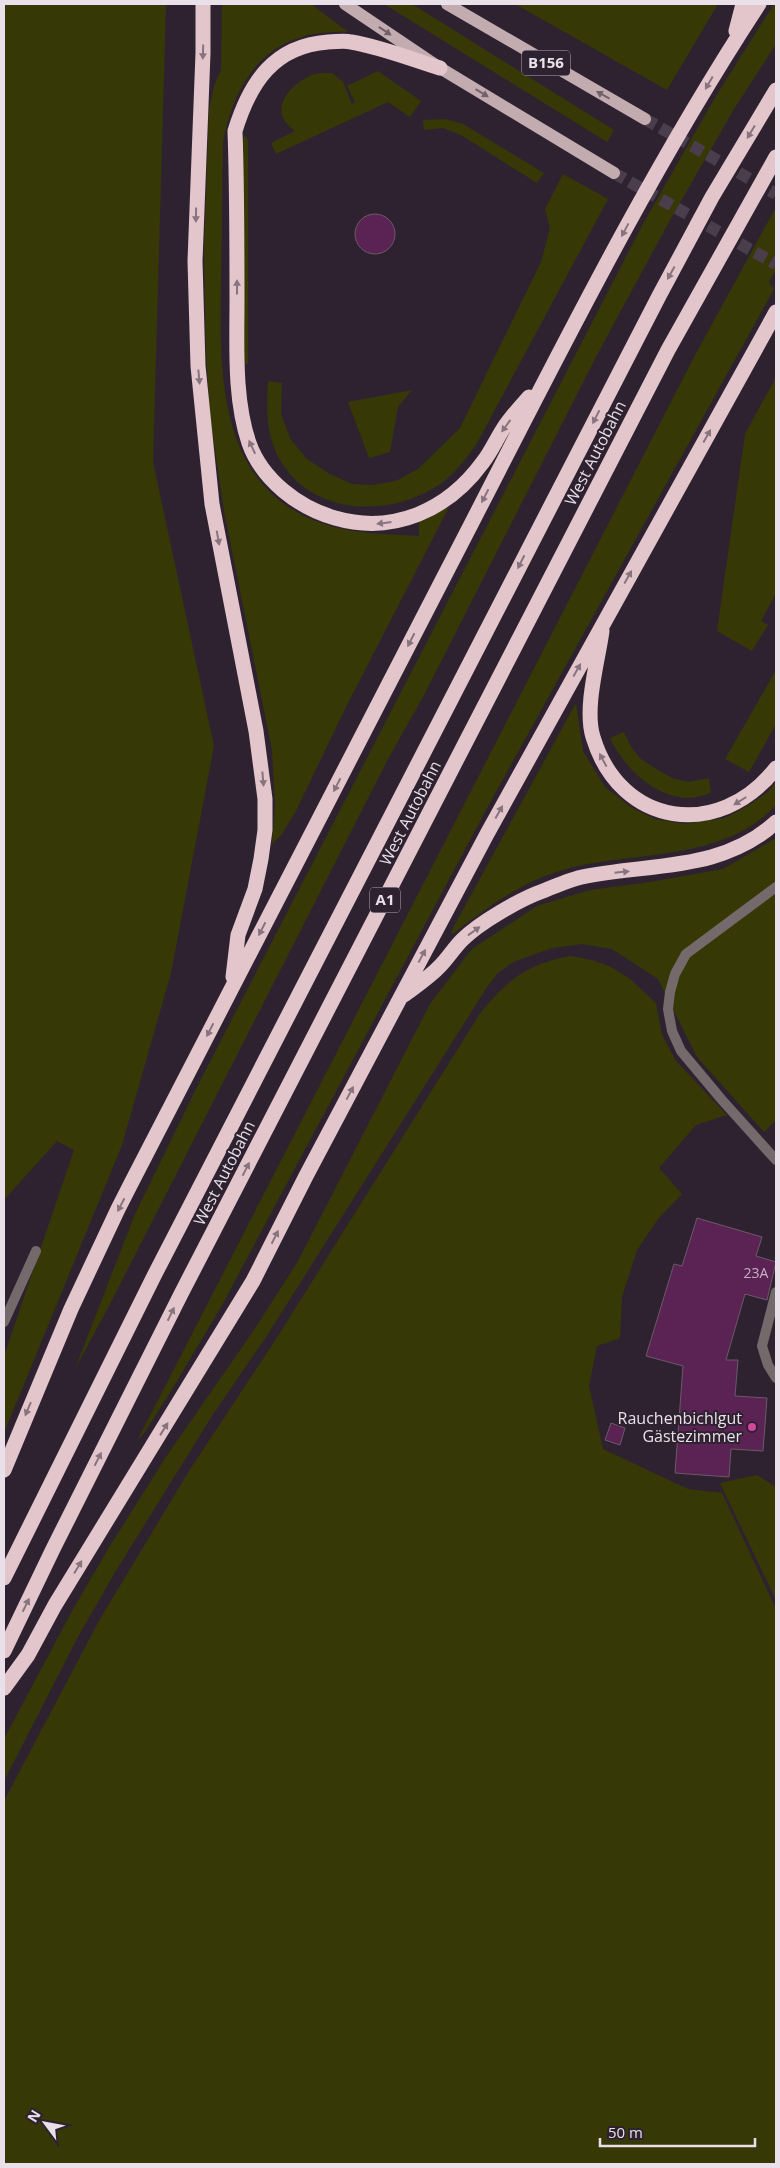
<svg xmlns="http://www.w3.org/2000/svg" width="780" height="2168" font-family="'Open Sans',sans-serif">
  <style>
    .green { fill: #363806 }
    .building { fill: #5b2354; stroke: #6b5967 }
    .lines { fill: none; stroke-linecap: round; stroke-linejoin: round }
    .primary-tunnel { stroke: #4b3e4c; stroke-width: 12; stroke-dasharray: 12 6; stroke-linecap: butt }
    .street { stroke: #74696b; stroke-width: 10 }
    .primary { stroke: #c3acb0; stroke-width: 12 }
    .highway { stroke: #e2c6cb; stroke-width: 15 }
    .oneway { fill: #72606a }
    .oneway2 { fill: #88747e }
    .hotel-dot { fill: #d1479c; stroke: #2f2230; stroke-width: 2 }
    .labels { text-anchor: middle; stroke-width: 4; stroke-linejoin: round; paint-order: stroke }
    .number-label { font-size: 14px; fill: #c6b1c4 }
    .shield { fill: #2f2230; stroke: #b1a7b2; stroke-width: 1 }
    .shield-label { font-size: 15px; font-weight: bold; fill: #e9e0e9 }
    .street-label { font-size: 16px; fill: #e9e0e9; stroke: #2f2230 }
    .poi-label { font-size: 16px; fill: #e9e0e9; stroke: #2f2230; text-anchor: end }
  </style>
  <rect width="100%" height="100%" fill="#2f2230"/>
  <path class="green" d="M4,4H166L153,462L214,746L171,973L122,1145L4,1433V1356L74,1150L57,1141L4,1200Z
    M222,4H311L348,32C273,28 236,73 223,142C222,188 222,234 221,279C220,371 215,485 321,523C353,534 386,534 419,536V522L449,507L345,709L296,811L282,834L272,844L275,807L272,750L224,511L210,416L206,354L204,250L209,109L214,86L221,70Z
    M384,4H412L614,130L607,142Z
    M515,4H718L667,90Z
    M774,4H776V44L734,109L670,220L597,355L424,695L387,761L108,1308L75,1369L135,1214L199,1083L644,222L716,96Z
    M378,71L421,101L410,117L388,102L276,154L271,143L295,131C267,112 287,86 312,75C317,73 325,73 332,73L343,82L352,104L355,102L347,86Z
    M445,119L463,124L544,173L537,183L461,135L443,128L424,130L423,120Z
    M245,136L248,140V364H244L242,139Z
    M563,174L608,199L476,445C464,461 452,478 434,488C377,522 295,511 272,442C266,422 267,402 268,381L282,383L281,414L291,440L307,459L328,473L352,484L372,485L396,481L418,469L460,428L541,262L550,228L545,209Z
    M776,207V270L769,282L774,289L486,810L221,1307L174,1386L145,1432L137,1441L693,359Z
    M776,377V593L761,621L768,625L752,651L717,631L745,434Z
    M412,390L398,407L390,452L369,458L348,402Z
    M776,670V724L749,772L725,759Z
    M576,703L583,751L605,787L632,808L655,819L685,824L725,818L749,805L769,791L776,781V805C724,863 632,850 563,870C521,882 486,908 453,934L451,933L454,926Z
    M624,732L631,747L641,759L656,769L672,778L688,782L709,778L711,793C704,795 695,798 688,798C653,797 624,767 610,738Z
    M776,838V1120L764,1132L697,1057L658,979L612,949L582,944L552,948L513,962L498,973L487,987L268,1334L212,1416L117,1569L79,1635L4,1781V1739L71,1613L108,1549L166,1457L258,1324L298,1261L430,1004L472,949L537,906L590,890L650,882L723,869Z
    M570,956L592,960L611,967L630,979L656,1003L662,1035L676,1061L727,1115L696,1125L659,1168L682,1194L658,1219L637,1250L622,1297L620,1338L597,1346L589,1386L603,1449L688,1489L722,1493L776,1609V2164H4V1801L100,1619L189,1471L278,1336L481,1012C510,978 526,965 570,956Z
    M757,1475L776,1487V1600L720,1483Z"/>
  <path class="building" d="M355 234a20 20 0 1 1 40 0a20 20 0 1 1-40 0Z
    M697,1218L762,1237L756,1256L776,1262L767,1300L745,1294L726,1360H738L735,1396L767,1398L763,1451L731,1449L729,1477L675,1473L683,1366L646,1356L674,1264L682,1266Z
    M611,1423L625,1428L620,1445L605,1440Z"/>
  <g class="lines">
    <path class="primary-tunnel" d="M645,119L776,194
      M614,173L776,264"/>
    <path class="street" d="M776,887L686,954L675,974L670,992L668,1009L672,1031L681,1051L722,1100L776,1160
      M776,1292L762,1346L768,1365L776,1378
      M4,1322L36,1251"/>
    <path class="primary" d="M345,4L440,68L614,173
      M447,4L645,119"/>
    <path class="highway" d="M203,4V53L195,261L198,366L212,504L256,731L265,799V830L261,859L255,889L238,935L233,977
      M736,31L743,4
      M440,68C411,59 381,47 351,42C344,40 336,42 328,42C274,46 250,82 235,131C237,187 237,244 237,301C237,347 234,399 249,443C262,480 299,508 335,518C394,535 448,510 483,462C491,452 496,440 503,429C510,418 520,407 529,397
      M602,631C598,661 584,708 593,737C620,827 719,841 776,768
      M404,995C416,986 430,977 440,966C448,958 454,948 462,940C479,923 520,899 543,891C555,886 569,880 582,877C649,863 722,872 776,822
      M4,1470L71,1309L118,1209C227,995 338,782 448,569C547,378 641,184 759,4
      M4,1578L155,1274L659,296L712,197L776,90
      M4,1651L53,1549L181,1294L668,350L776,157
      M4,1688L28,1655L55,1605L253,1281L306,1176L487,834L776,312"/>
  </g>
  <defs><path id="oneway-solid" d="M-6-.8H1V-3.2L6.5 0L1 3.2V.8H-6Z" transform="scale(1.25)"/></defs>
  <g class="oneway">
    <use href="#oneway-solid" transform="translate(385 31) rotate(34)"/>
    <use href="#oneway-solid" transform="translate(482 93) rotate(31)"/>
    <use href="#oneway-solid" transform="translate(603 95) rotate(-151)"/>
  </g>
  <g class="oneway2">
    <use href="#oneway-solid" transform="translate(203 52) rotate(92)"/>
    <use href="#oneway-solid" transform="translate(709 83) rotate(120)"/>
    <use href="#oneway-solid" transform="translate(751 132) rotate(121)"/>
    <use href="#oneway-solid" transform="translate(196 215) rotate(91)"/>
    <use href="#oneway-solid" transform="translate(625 230) rotate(118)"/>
    <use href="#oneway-solid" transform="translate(671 273) rotate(119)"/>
    <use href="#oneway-solid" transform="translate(237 287) rotate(-90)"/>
    <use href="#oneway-solid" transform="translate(199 377) rotate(85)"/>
    <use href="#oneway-solid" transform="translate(596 417) rotate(117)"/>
    <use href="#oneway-solid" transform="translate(506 426) rotate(126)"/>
    <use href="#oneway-solid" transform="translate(707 436) rotate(-61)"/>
    <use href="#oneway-solid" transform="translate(252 447) rotate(-115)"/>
    <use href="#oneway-solid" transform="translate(485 496) rotate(117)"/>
    <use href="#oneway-solid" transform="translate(384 523) rotate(173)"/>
    <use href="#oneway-solid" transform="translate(218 538) rotate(80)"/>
    <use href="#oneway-solid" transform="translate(521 562) rotate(117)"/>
    <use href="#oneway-solid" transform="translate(628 577) rotate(-61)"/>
    <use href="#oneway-solid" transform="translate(411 640) rotate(117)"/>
    <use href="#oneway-solid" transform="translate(577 670) rotate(-61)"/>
    <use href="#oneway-solid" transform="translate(603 760) rotate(-118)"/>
    <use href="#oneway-solid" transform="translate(263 779) rotate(85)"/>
    <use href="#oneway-solid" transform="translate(337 785) rotate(117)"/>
    <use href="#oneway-solid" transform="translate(740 801) rotate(148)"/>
    <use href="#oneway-solid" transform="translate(499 812) rotate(-61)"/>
    <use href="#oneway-solid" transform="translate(622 872) rotate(-6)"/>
    <use href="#oneway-solid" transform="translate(262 929) rotate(117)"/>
    <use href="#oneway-solid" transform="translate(474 931) rotate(-36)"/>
    <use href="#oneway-solid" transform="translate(422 956) rotate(-62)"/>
    <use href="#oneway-solid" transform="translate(210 1030) rotate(117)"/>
    <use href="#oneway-solid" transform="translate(350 1093) rotate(-62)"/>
    <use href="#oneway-solid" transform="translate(246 1169) rotate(-63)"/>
    <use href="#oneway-solid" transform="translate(121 1205) rotate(117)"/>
    <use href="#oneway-solid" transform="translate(275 1237) rotate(-63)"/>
    <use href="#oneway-solid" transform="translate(171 1314) rotate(-64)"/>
    <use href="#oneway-solid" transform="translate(28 1409) rotate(113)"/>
    <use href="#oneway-solid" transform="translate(164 1429) rotate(-58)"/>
    <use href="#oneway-solid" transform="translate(98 1459) rotate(-63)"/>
    <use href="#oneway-solid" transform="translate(78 1567) rotate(-59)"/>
    <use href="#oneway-solid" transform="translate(26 1605) rotate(-64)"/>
  </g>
  <circle class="hotel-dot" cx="752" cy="1427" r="5"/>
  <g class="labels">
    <g class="number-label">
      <text x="756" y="1278">23A</text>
    </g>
    <g class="shield">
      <rect x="522" y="50.5" width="48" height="25" rx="4"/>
      <rect x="370" y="887.5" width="30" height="25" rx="4"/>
    </g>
    <g class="shield-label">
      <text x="546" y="68">B156</text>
      <text x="385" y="905">A1</text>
    </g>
    <g class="street-label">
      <text transform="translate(595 453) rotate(-63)" y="6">West Autobahn</text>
      <text transform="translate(410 813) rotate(-63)" y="6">West Autobahn</text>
      <text transform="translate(224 1173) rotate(-63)" y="6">West Autobahn</text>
    </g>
    <g class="poi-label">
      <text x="742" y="1424">Rauchenbichlgut<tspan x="742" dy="18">Gästezimmer</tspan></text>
    </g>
  </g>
  <rect width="780" height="2168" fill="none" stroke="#e9e0e9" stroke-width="10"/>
  <g transform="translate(45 2123) rotate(302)" stroke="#2f2230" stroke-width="4" paint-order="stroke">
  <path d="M0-4L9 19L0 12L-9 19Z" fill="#e9e0e9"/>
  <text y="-8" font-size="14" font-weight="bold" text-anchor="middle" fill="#e9e0e9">N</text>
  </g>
  <path d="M600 2138v8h155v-8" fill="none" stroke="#e9e0e9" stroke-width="2.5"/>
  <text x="608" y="2138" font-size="15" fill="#e9e0e9" stroke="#2f2230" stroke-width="4" paint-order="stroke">50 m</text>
</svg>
